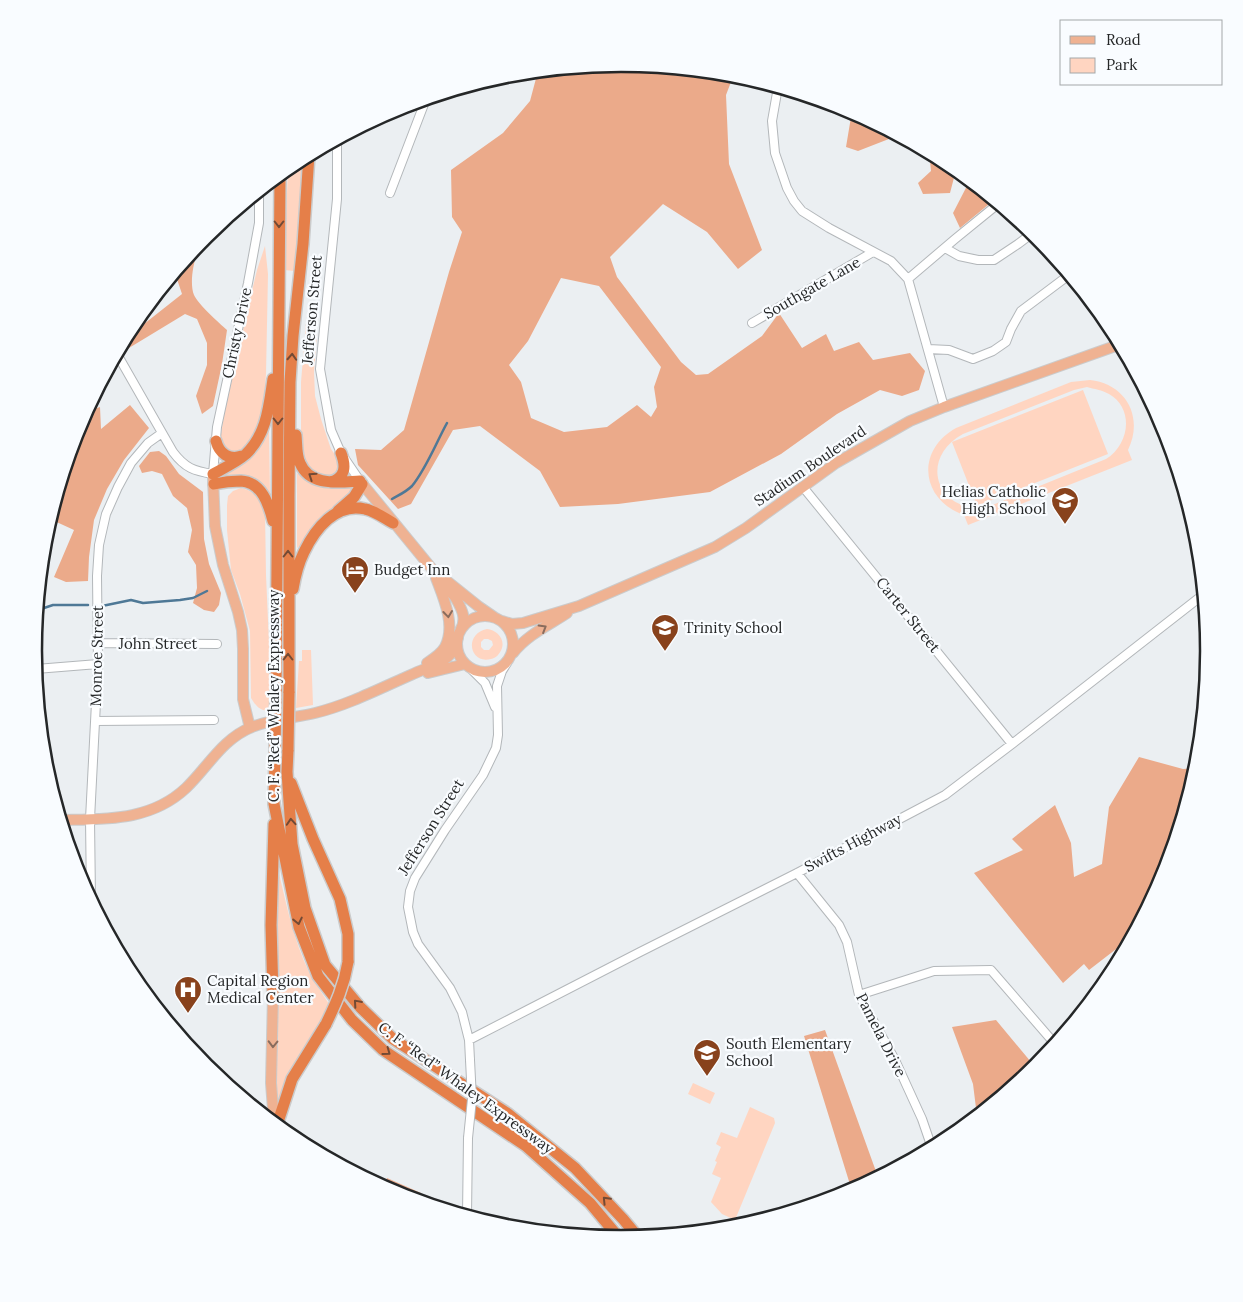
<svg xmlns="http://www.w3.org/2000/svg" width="1243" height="1302" font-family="Lora,serif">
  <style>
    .green { fill: #ffd5c1; fill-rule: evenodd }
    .forest { fill: #ebaa8a; fill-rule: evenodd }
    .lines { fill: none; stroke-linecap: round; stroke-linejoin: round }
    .stream { stroke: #4e7896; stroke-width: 2.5 }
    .minor-casing { stroke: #b3b7ba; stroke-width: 10 }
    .major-casing { stroke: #cbcbcb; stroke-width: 12 }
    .highway-casing { stroke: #cbcbcb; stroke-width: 14 }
    .minor { stroke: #fff; stroke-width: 8 }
    .major { stroke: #efb292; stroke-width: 10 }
    .highway { stroke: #e57f49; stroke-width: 11 }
    .minor-bridge-casing { stroke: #b3b7ba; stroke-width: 10; stroke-linecap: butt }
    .highway-bridge-casing { stroke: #cbcbcb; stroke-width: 14; stroke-linecap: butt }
    .minor-bridge { stroke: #fff; stroke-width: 8 }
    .highway-bridge { stroke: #e57f49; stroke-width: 11 }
    .oneway { stroke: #724a35 }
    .oneway2 { stroke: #8a6c5d }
    .labels { text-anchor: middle; stroke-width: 4.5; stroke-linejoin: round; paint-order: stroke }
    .street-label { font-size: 15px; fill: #252728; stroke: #f9fcff }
    .poi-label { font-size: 15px; fill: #252728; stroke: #f9fcff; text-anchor: start }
    .rim { fill: none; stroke: #252728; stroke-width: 2.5 }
  </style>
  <rect width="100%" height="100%" fill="#ebeff2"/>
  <path class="green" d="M304,158L295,271L284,270L288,168Z
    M265,246L268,274L266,374L264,400L258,431L244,452L229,453L220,441L224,415L250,299L257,270Z
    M306,323L312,336L317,334L314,372L315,396L321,419L331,449L338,459L339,466L336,471L331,475L324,476L316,474L310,468L305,461L303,452L301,430V382Z
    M1090,380C1126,384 1144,417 1128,450L1132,460L968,525L964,515C921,500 915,451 956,428L1071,382ZM1087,387C1094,389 1102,390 1109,394C1135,409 1129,445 1106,459L985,508C935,511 919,458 963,434L1074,390Z
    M1083,390L1108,454L977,506L952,442Z
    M269,429L270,497L227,475L224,472L263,437Z
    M299,472L353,487C352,502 325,515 314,526C308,533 304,544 297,548V474Z
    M241,488C255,491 260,499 265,511L266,575L271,688L268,711C259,710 256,706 251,698L250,631L240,594L231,570L227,530V505L228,496L233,491Z
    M487,629C496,630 505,638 502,648C500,654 496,658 491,659C470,665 463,634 487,629ZM484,639H488L492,641L493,645L489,650H484L481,647V642Z
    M302,650H311L313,705L296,708L299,661H302Z
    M277,865C286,902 293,940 310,974C316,985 324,996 331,1007L279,1107H275Z
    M693,1083L715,1093L710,1104L688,1094Z
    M750,1107L774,1118L775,1123L735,1220L722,1214L711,1202L721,1178L712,1174L717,1162L715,1161L721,1147L716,1144L721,1132L737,1138Z"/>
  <path class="forest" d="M622,63L734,74L726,95L729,164L762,250L738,269L707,232L663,204L610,257L617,277L681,362L696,375L708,374L762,336L779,313L802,348L826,334L834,351L859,342L873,360L910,353L925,371L919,390L902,396L880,390L837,414L781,454L710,492L618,504L560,507L540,471L480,426L453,430L411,504L398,509L358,465L355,449L381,450L404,430L449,272L462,232L452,217L451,170L503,133L530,101L538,71ZM561,278L599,286L661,367L654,387L657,407L651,417L637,405L607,427L564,432L531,418L521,382L509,365L528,341Z
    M852,111L897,135L894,137L858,151L846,147Z
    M912,143L948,162L994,200L960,228L953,213L969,182L956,170L950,193L923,194L918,183L931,171L930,161L912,147Z
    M197,246L199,248C194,259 189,283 194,295C198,304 219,323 227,330L222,364L213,406L202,414L196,396L207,365V343L197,319L185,314L124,351L121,346L125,339L182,294L175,273Z
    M130,405L149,428L124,460L107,489L94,520L89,557L88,581L66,582L54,577L74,530L50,519L79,426L86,412L100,407L101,429Z
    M159,451L166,456L179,474L203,492L204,539L209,564L221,593L219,605L214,612L204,610L193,603L197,588L196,565L188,552L192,530L187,508L173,496L162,474L152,471L142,473L139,466L150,452Z
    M1139,757L1183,769L1197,768L1164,876L1133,936L1089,970L1084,964L1063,983L974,873L1023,850L1012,839L1055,805L1071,843L1074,877L1102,864L1109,807Z
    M996,1020L1036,1068L977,1116L973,1084L952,1027Z
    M825,1030L878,1177L852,1191L804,1036Z
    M387,1178L421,1193L427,1203L396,1194L383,1187Z"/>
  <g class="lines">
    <path class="stream" d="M392,499C399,495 406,492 412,486C426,469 436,443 447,423
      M102,606L131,600L143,603L180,600L193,598L207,591
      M38,610L53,605H88"/>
    <defs>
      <path id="minor" d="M778,87L772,121L775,153L787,188L794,201L802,211L829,228L891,261L908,279
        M337,140V199L320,369L331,430L341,453L360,481
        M390,193L426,99
        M945,248L959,256L978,260H994L1018,244L1034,232
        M752,323L873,252
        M928,349L949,350L973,359L993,351L1006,342L1011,329L1021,311L1069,275
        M117,354L173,452C185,468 194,471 213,474L217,427L248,283L259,223V191
        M944,407L908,279L955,239L998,204
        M803,487L1012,744
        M98,643L217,644
        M36,669L98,664
        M472,670L485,683L495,707
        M95,721L214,720
        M797,873L839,925L847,942L859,995L895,1060L922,1119L932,1148
        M91,899L90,819L98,664L97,576L99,545L106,514L118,487L131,463L148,443L162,433
        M859,995L934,971L991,970L1055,1044
        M469,1040L640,952L797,873L945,795L1012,744L1204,594
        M470,1060L469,1040L462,1012L450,988L418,944L413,932L408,907L410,891L415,878L445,830L483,775L496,748L498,735L497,686L502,671L507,663
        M467,1215L468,1138"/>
      <path id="major" d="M213,478L215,526L223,565L238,612L242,630L243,649V699L250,728
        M360,481L455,597C461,608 467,617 461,629
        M448,582L478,606L494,617
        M457 644a28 28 0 1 1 56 0a28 28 0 1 1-56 0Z
        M502,621L512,624L523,623L579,606L715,547L746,528L836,463L910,421L944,407L1121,344
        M513,653C527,635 549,625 567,613
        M427,663C433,659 441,654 445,647C456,626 444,599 436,578
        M428,673L465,664
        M62,820C106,819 151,821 186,788C208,767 222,739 252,727C272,719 294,718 315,713C348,705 381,688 413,674C425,668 444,664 452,652C455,649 456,643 458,638
        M273,995L271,1083L274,1122"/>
      <path id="highway" d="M296,435C297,444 296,455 300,463C310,487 338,482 360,481
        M216,441C219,453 229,461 242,456
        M213,474C224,468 237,462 246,454C267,434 269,405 273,379
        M331,482C346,477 346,466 341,453
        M214,484C223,482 232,481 241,481C262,482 269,505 273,521
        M338,511L354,497L362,484
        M293,589C295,577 298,564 304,552C315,529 336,502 365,509C375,511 384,518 393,523
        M276,691L280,175
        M289,693V497L290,382L293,336L303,244L309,155
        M288,750L287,772L292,844L305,908L325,965L360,1007L393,1039L507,1113L575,1168L623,1219L638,1237
        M275,752L274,804L299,927L318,976L352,1020L383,1050L526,1146L590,1203L620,1239
        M291,783L313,839L340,899L348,934V962
        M273,995L271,925L274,824
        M278,1126V1122L292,1079L326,1024"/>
    </defs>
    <use href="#minor" class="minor-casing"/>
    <use href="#major" class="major-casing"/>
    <use href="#highway" class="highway-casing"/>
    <use href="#minor" class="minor"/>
    <use href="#major" class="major"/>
    <use href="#highway" class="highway"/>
    <defs>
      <path id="minor-bridge" d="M468,1138L472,1099L470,1060"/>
      <path id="highway-bridge" d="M288,750L289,693
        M275,752L276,691
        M326,1024C336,1003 344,986 348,962"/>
    </defs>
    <use href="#minor-bridge" class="minor-bridge-casing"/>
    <use href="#highway-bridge" class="highway-bridge-casing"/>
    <use href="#minor-bridge" class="minor-bridge"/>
    <use href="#highway-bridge" class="highway-bridge"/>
  </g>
  <defs><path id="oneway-chevron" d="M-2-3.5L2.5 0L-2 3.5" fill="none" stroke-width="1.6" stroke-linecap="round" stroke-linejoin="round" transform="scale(1.25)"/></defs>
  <g class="oneway">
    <use href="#oneway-chevron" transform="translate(279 224) rotate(90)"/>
    <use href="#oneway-chevron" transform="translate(292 357) rotate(-87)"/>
    <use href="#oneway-chevron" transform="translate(278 421) rotate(90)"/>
    <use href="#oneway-chevron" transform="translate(312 476) rotate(-146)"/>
    <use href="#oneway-chevron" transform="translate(288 554) rotate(-90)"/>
    <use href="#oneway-chevron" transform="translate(288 657) rotate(-90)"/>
    <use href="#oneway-chevron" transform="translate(291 822) rotate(-94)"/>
    <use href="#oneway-chevron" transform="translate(298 921) rotate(78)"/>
    <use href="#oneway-chevron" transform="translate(357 1003) rotate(-131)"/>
    <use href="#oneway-chevron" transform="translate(387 1052) rotate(36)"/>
    <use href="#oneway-chevron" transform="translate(606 1200) rotate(-134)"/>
  </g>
  <g class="oneway2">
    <use href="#oneway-chevron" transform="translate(448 614) rotate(83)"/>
    <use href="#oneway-chevron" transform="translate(543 628) rotate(-31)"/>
    <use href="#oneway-chevron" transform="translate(273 1044) rotate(91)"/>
  </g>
  <defs>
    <symbol id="school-pin" viewBox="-11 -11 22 30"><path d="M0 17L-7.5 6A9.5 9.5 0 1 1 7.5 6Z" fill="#88421c" stroke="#f9fcff"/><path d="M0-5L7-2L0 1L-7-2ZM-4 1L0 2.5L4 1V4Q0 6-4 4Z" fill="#fff"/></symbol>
    <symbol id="hotel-pin" viewBox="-11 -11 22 30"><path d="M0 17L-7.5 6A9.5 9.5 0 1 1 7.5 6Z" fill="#88421c" stroke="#f9fcff"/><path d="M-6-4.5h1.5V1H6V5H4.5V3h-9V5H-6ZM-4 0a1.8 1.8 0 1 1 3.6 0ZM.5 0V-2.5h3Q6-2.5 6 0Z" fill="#fff"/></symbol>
    <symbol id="hospital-pin" viewBox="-11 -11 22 30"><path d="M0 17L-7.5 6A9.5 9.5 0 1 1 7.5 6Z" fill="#88421c" stroke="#f9fcff"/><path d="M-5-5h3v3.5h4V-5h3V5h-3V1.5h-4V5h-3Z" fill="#fff"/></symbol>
  </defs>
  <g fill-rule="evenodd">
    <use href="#school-pin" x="1049" y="485" width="32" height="43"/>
    <use href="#hotel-pin" x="339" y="554" width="32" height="43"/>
    <use href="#school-pin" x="649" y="612" width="32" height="43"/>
    <use href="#hospital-pin" x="172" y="974" width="32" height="43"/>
    <use href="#school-pin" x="691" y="1037" width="32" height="43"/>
  </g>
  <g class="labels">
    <g class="street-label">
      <text transform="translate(812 288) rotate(-30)" y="5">Southgate Lane</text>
      <text transform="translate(312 310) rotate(-85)" y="5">Jefferson Street</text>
      <text transform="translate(237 333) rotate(-78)" y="5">Christy Drive</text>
      <text transform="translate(810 466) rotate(-34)" y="5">Stadium Boulevard</text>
      <text transform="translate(908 615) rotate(51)" y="5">Carter Street</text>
      <text x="158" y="649">John Street</text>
      <text transform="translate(97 656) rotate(-89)" y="5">Monroe Street</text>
      <text transform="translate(274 696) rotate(-90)" y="5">C. F. “Red” Whaley Expressway</text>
      <text transform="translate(431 827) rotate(-58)" y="5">Jefferson Street</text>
      <text transform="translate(853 843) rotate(-28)" y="5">Swifts Highway</text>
      <text transform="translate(881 1035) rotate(63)" y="5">Pamela Drive</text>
      <text transform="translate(466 1088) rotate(36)" y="5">C. F. “Red” Whaley Expressway</text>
    </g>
    <g class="poi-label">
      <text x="1046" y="497" text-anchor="end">Helias Catholic<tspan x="1046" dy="17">High School</tspan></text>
      <text x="374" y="575">Budget Inn</text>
      <text x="684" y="633">Trinity School</text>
      <text x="207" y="986">Capital Region<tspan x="207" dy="17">Medical Center</tspan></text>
      <text x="726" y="1049">South Elementary<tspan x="726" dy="17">School</tspan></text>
    </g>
  </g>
  <path d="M0 0H1243V1302H0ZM42 651a579 579 0 1 1 1158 0a579 579 0 1 1-1158 0Z" fill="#f9fcff" fill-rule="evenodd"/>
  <path class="rim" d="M42 651a579 579 0 1 1 1158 0a579 579 0 1 1-1158 0Z"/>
  <rect x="1060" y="20" width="162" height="65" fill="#f9fcff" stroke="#a4a7a9"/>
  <rect x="1070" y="36" width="25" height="8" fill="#efb292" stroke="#a4a7a9"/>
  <text x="1106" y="45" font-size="15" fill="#252728">Road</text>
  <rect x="1070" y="58" width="25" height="15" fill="#ffd5c1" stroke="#a4a7a9"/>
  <text x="1106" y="70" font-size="15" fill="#252728">Park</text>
</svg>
